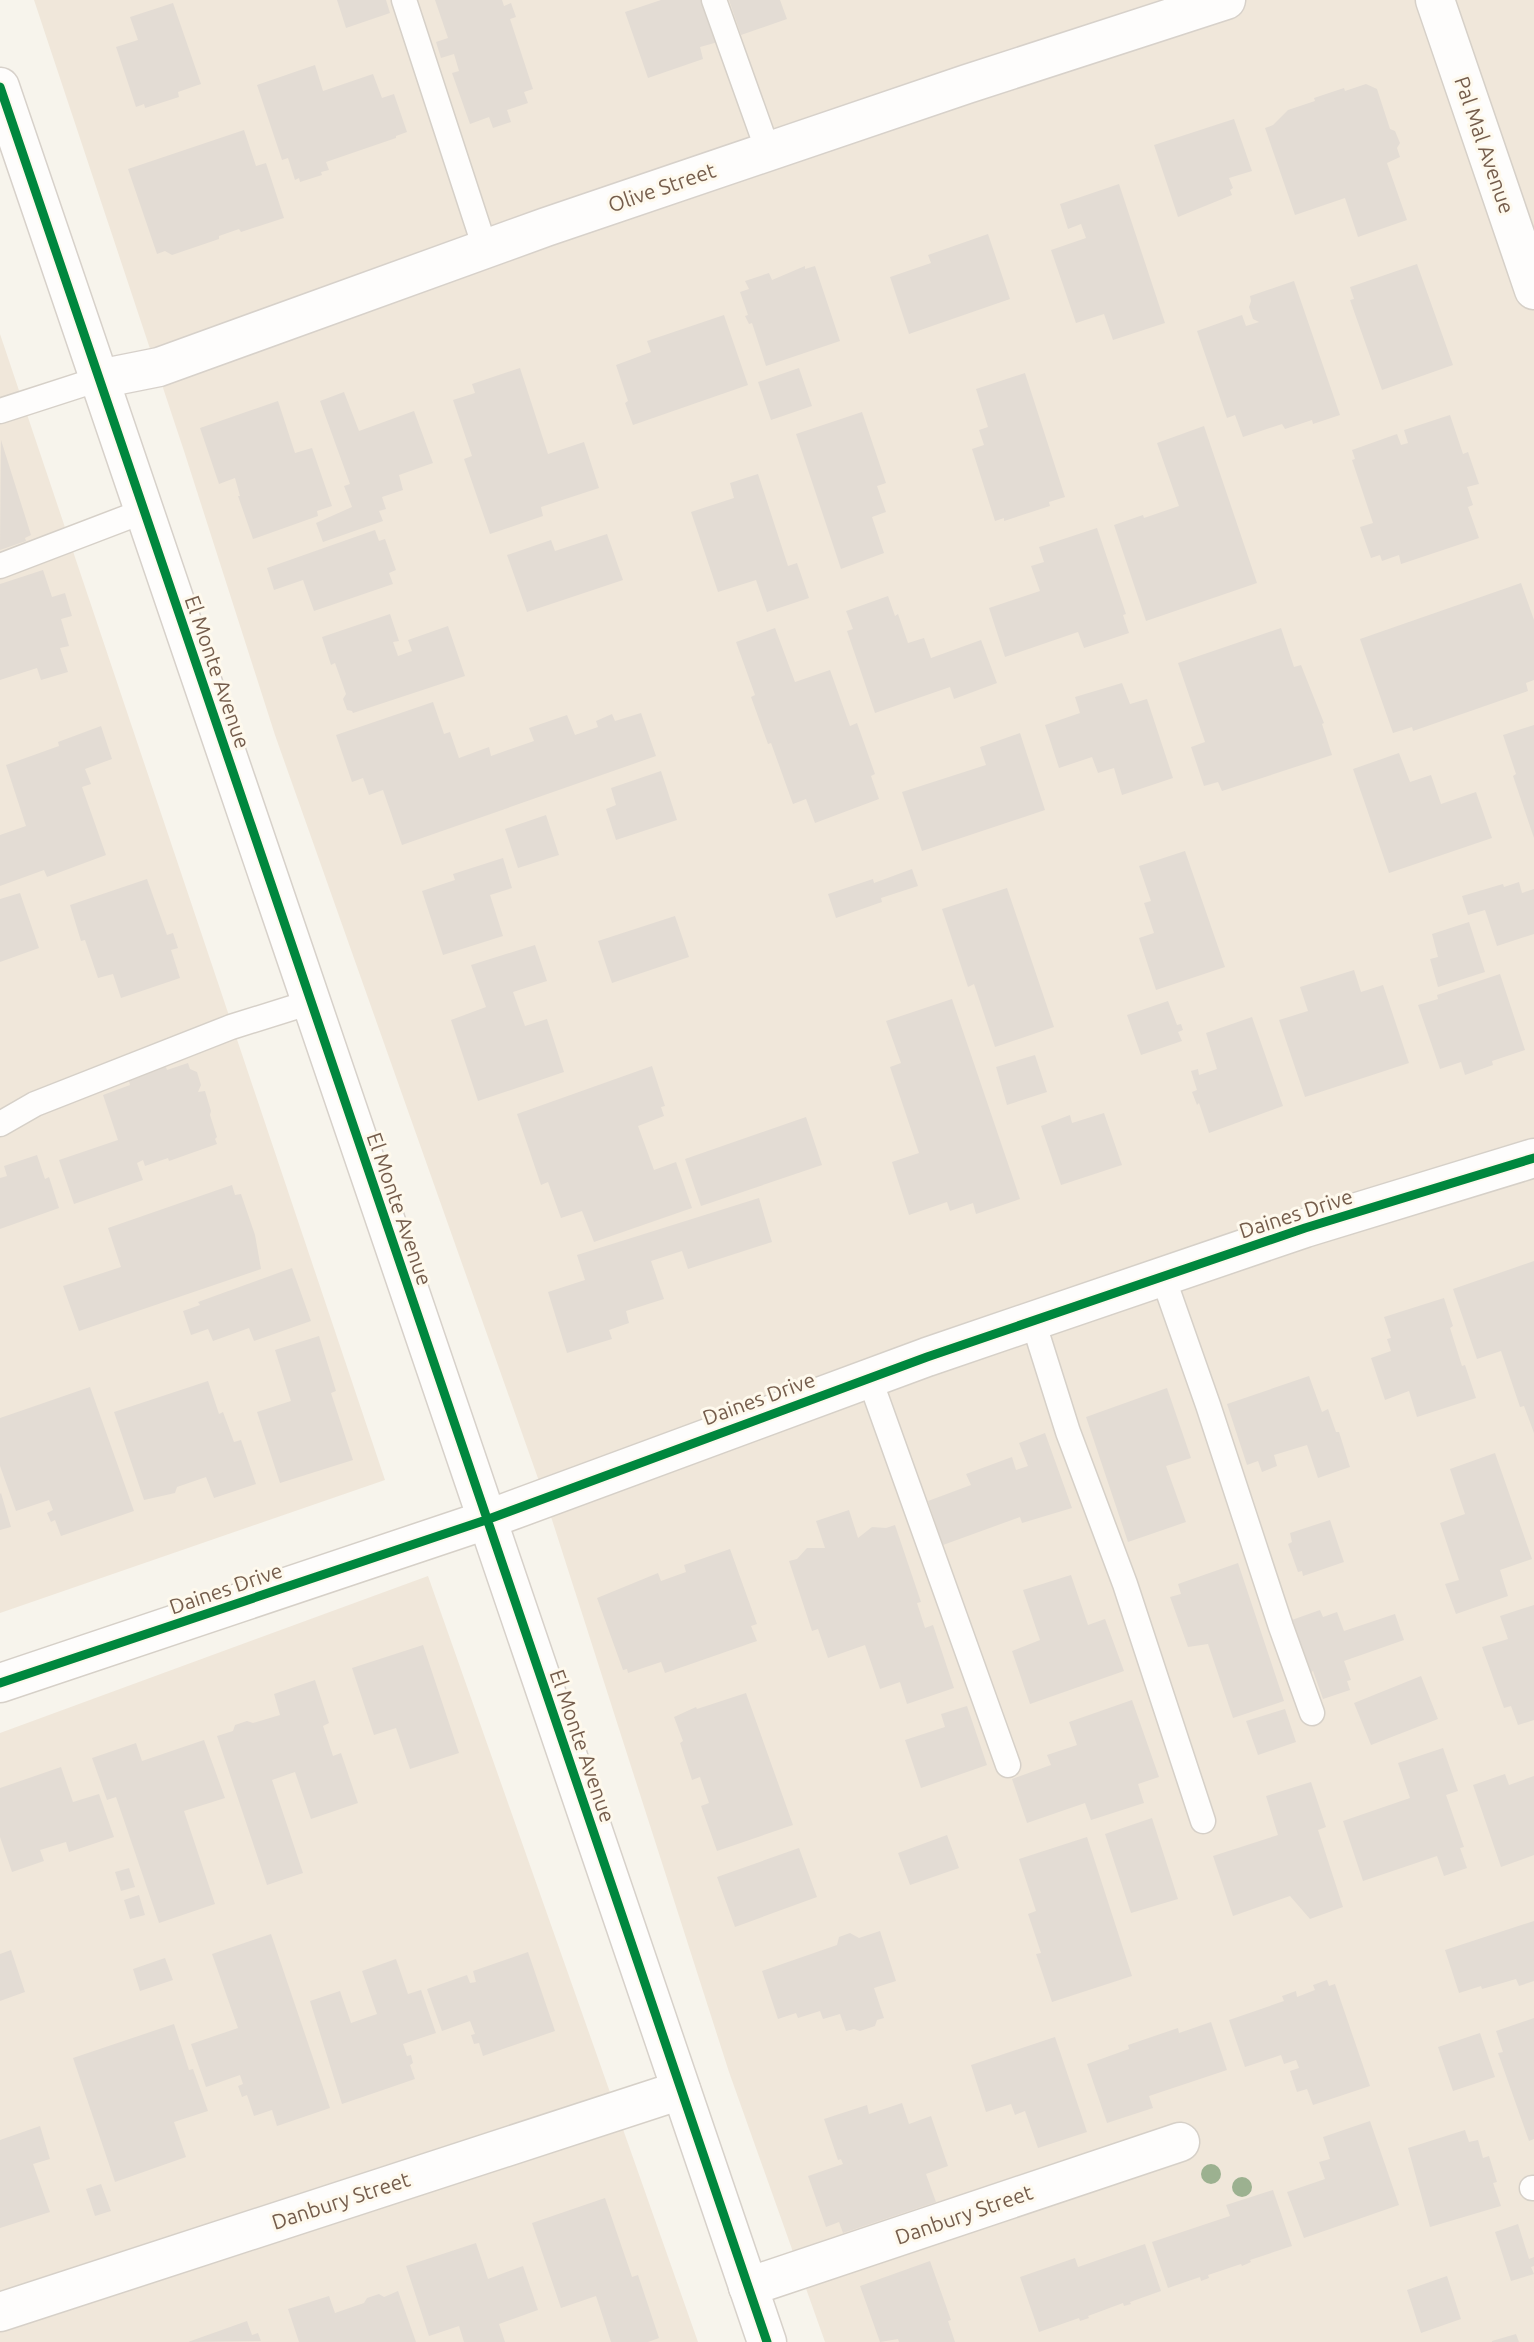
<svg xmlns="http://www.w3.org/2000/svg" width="1534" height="2342" font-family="Ubuntu,sans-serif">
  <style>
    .residential { fill: #f0e7da }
    .building { fill: #e3dcd4 }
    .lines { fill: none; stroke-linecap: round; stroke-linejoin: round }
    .lane-casing { stroke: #d6d0c8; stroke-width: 27 }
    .street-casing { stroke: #d6d0c8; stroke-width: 41 }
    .secondary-casing { stroke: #d7d1ca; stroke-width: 41 }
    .lane { stroke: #fefdfc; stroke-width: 24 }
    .street { stroke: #fefdfc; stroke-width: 38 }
    .secondary { stroke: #fefdfc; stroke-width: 38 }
    .cycleway-casing { stroke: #fef9ed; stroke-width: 13 }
    .cycleway { stroke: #00873e; stroke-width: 9 }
    .tree { fill: #9cb190 }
    .labels { text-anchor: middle; stroke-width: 6; stroke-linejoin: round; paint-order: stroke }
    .street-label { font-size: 21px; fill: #755d4c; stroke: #fef9ed }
  </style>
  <rect width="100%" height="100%" fill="#f7f4ec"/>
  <path class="residential" d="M34,0H1534V2342H825L729,2072L546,1501L275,735L185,454Z
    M0,334L385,1480L0,1613Z
    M428,1576L698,2342H0V1733Z"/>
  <path class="building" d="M337,0H386L390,13L346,28Z
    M435,0H502L504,6L511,3L516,17L510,19L533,89L524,92L528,103L507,110L511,122L493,128L489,117L470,124L452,73L459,71L454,54L441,58L436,42L448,38Z
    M661,0H702L718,42L700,47L703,59L648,78L625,12Z
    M729,0H780L787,19L741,35Z
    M173,3L201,84L178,92L179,97L145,108L144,104L136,107L116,47L138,40L130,17Z
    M315,65L323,91L373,74L382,98L394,94L407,132L396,136V138L326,162L329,170L321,172L322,175L300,182L299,178L295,180L288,158L282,160L257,85Z
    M1366,84L1377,89L1390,129L1395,131L1400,143L1397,148L1400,157L1387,163L1407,220L1358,237L1345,198L1295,215L1265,128L1273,125L1288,110L1315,101L1314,98L1344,88L1345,91Z
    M1234,119L1252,171L1229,178L1233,188L1230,190L1232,195L1178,217L1154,145Z
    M244,130L256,166L266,163L284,218L241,232L239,229L219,236V239L172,255L165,251L157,254L128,169Z
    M1119,184L1165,323L1113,340L1104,314L1076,323L1051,250L1086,238L1081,224L1068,229L1060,204Z
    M988,234L1010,299L909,334L890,277L931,263L928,255Z
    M1417,264L1453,365L1382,390L1350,300L1354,299L1350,287Z
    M805,266V269L815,266L840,341L766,366L752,323L749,324L745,316L748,315L740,292L749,289L745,281L769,273L772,280Z
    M1294,281L1340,415L1313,424L1312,420L1285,429L1282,424L1243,437L1235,415L1227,418L1197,331L1242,315L1246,326L1259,322L1253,319L1249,307L1251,301L1250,296Z
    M724,315L748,385L633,425L625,403L628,401L616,365L651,352L647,341Z
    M520,368L548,454L584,442L599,488L541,507L543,516L490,534L464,459L472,456L453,400L475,393L472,384Z
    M799,368L812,406L771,420L758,382Z
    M1025,373L1065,497L1049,502L1050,506L1004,521V518L995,521L972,449L984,445L979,430L988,427L976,389Z
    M344,392L359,431L414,411L433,463L399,475L403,490L382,497L386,509L379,511L383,521L323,542L316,523L352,507L344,486L350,484L320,401Z
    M278,401L295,453L312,448L332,506L317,511L318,516L253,539L238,496H240L235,478L219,484L200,428Z
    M862,412L886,483L877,486L886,512L872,517L884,553L841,569L796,434Z
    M1450,415L1463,454L1468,452L1479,484L1467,487L1473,505L1468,507L1479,538L1401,564L1399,555L1382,561L1380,555L1371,558L1360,527L1373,523L1352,460L1355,459L1352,450L1397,434L1401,445L1408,443L1404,430Z
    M1204,426L1257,583L1146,621L1114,525L1143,515L1144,518L1179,506L1157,443Z
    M1,440L31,535L25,538L26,541L0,550Z
    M758,474L788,566L797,563L809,598L767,612L756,580L718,592L691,512L734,498L730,483Z
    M1097,528L1126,614L1123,615L1129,633L1084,648L1078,632L1005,657L989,608L1040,591L1031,566L1044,562L1039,547Z
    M375,530L379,541L385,539L396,570L389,573L393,584L314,611L303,580L274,590L267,568Z
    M607,534L623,580L527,612L507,555L551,540L555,551Z
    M43,570L52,597L65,593L72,616L61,619L69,646L60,648L68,672L41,680L37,668L0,680V584Z
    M1521,583L1534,620V680L1526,683L1528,691L1413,731L1412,727L1393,733L1360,639Z
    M888,596L895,616L898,614L908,643L924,638L931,658L981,640L997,683L954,699L950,687L875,713L847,631L853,629L846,611Z
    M390,614L399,641L393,642L398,656L412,651L408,640L448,626L465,676L353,713L352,711L347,710L343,699L346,694L335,663L331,665L322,637Z
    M775,628L795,682L830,670L850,726L857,723L875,774L871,776L879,799L815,823L806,799L793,804L771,743L768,744L751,697L755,695L736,642Z
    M1281,628L1294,667L1301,665L1324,723L1322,724L1332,755L1222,791L1218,782L1204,786L1191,747L1205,742L1178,663Z
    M1122,683L1130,704L1147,699L1173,778L1122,795L1114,768L1098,773L1092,757L1059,768L1045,725L1080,713L1075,697Z
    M433,702L444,734L450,732L459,758L489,747L491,756L534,741L529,728L567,715L575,735L598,727L596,721L612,714L615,721L641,713L656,756L402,845L383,790L369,795L363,778L352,782L336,735Z
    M1534,725V838L1513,776L1516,774L1503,735Z
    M101,726L112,759L85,769L91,784L82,787L106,855L47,877L44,870L0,886V835L26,826L6,765L59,746L58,742Z
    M1020,733L1045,810L922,851L902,792L986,765L980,747Z
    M1399,753L1410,782L1431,775L1441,804L1476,792L1492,838L1389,873L1353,769Z
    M661,771L677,820L616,840L606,809L616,805L611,788Z
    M546,815L559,855L518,868L505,829Z
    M1185,851L1225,967L1156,990L1139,938L1154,933L1144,903L1151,901L1139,866Z
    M503,858L512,888L490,895L503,936L443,955L422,891L455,880L453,874Z
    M912,869L918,886L881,898L882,902L836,918L828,894L873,879L874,883Z
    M147,879L167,935L173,933L178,948L171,950L180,978L121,998L113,974L98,978L85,940L81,941L70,905Z
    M1519,882L1522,893L1534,889V934L1497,946L1485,910L1468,915L1462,896L1503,884L1504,887Z
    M1007,888L1054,1027L995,1047L974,984L968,987L942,909Z
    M20,893L39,948L0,962V899Z
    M675,916L689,957L612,983L598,941Z
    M1469,922L1485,972L1438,987L1430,959L1438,957L1432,934Z
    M535,945L547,981L513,992L525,1026L547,1019L564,1072L478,1101L451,1020L486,1007L471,965Z
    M1354,970L1361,992L1383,985L1409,1063L1305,1097L1279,1020L1308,1011L1300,987Z
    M1500,974L1525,1050L1492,1061L1493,1065L1465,1075L1461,1062L1440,1069L1418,1005L1438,999L1437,995Z
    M952,999L1020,1199L976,1214L973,1203L950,1211L947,1202L909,1215L892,1162L919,1153L890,1067L901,1063L886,1021Z
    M1168,1001L1177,1025L1181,1024L1183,1030L1178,1032L1182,1041L1141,1055L1127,1015Z
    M1252,1017L1283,1106L1209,1133L1199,1103L1197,1105L1192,1092L1197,1090L1191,1071L1198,1069L1199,1075L1217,1069L1206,1033Z
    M1035,1055L1047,1092L1007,1105L996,1067Z
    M188,1063L190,1069L197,1072L201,1085L198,1092L205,1091L211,1111L210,1115L217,1137L215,1139L217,1144L169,1161L168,1158L145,1166L143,1160L137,1163L143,1180L74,1204L59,1160L118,1140L103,1095L130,1085L128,1077L165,1064L167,1070Z
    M652,1066L665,1106L661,1107L664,1116L638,1126L654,1170L676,1162L692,1208L594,1242L582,1211L561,1218L548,1182L541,1185L517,1114Z
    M1104,1113L1122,1165L1061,1185L1041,1126L1070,1115L1072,1123Z
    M806,1117L822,1165L701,1206L685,1159Z
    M37,1155L45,1179L49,1177L59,1208L0,1229V1178L7,1176L4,1166Z
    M232,1185L235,1195L241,1194L255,1235L261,1269L79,1331L63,1286L121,1267L108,1228Z
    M759,1198L772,1242L688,1269L682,1251L651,1261L664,1299L626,1311L629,1323L609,1330L612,1339L567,1353L548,1292L585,1280L577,1255Z
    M1534,1261V1433L1524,1406L1520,1407L1501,1351L1477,1359L1453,1289Z
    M292,1268L311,1321L254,1341L249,1328L213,1341L208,1329L191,1335L183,1311L200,1305L198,1302Z
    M1444,1298L1453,1326L1450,1328L1462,1366L1465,1365L1476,1398L1417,1417L1409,1391L1385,1400L1371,1358L1391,1351L1387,1339L1391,1338L1384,1317Z
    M319,1336L336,1391L331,1393L353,1460L280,1483L257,1412L291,1401L275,1350Z
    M1309,1376L1322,1412L1328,1409L1336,1432H1339L1350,1467L1318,1478L1307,1445L1274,1455L1277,1466L1262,1472L1258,1461L1247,1465L1227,1404Z
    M208,1381L219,1414L223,1412L234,1442L241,1440L256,1484L214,1498L206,1477L177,1487L175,1493L144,1500L114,1412Z
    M90,1387L134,1511L61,1536L55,1520L51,1522L47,1513L53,1510L49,1500L16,1511L0,1466V1418Z
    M1167,1388L1191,1458L1166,1466L1186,1522L1128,1542L1086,1417Z
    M1045,1433L1072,1508L1022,1523L1020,1517L943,1545L928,1501L971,1485L966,1474L1012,1457L1016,1470L1028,1466L1019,1443Z
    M1495,1453L1532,1559L1500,1570L1508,1596L1456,1614L1445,1584L1459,1580L1440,1523L1465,1514L1450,1469Z
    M1,1493L11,1527L0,1530V1494Z
    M849,1510L858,1538L872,1527L886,1528L895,1525L921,1602L917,1603L925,1628L933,1625L954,1688L907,1704L900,1682L880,1689L865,1645L828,1658L818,1629L812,1631L789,1561L797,1559L807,1548H825L816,1521Z
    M1330,1520L1344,1562L1303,1576L1302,1571L1298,1572L1288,1544L1292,1542L1290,1533Z
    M730,1549L757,1624L751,1626L757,1641L665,1673L661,1662L628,1673L627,1669L623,1670L597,1598L658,1573L661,1581L686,1572L684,1565Z
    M1238,1563L1284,1701L1233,1718L1208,1644L1188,1647L1170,1597L1181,1594L1178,1584Z
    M1071,1575L1088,1625L1105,1619L1124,1671L1030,1704L1012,1651L1040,1640L1023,1590Z
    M1534,1605V1720L1518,1725L1511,1706L1504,1708L1482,1647L1508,1639L1500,1616Z
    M1320,1610L1323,1617L1337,1612L1344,1631L1395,1614L1404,1640L1344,1661L1351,1680L1347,1681L1350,1690L1323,1699L1313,1671L1307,1674L1289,1621Z
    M423,1645L459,1753L410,1769L396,1728L374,1735L352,1668Z
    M1421,1676L1438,1719L1371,1745L1354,1703Z
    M315,1680L329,1723L323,1726L333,1756L341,1753L358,1803L311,1819L295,1772L272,1780L303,1873L267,1885L217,1736L233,1731L235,1725L247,1721L253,1723L280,1715L274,1694Z
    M746,1693L793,1825L717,1851L701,1806L709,1803L700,1777L692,1780L680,1743L683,1741L674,1717L696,1707L697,1709Z
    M1132,1700L1159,1777L1138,1784L1144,1803L1091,1820L1085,1803L1027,1823L1012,1779L1051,1765L1047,1755L1077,1745L1069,1722Z
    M967,1706L987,1765L921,1788L905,1740L945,1727L941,1714Z
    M1285,1709L1296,1742L1258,1755L1246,1721Z
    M204,1740L225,1798L184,1811L215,1904L159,1923L116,1797L107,1800L92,1758L136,1743L142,1761Z
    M1443,1748L1458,1791L1446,1795L1464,1847L1460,1848L1467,1868L1444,1876L1437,1856L1363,1881L1343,1821L1410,1798L1398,1763Z
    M61,1767L73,1802L99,1794L114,1837L69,1852L66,1842L40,1850L44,1861L12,1872L0,1837V1788Z
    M1505,1774L1509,1785L1534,1776V1855L1501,1867L1473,1785Z
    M1311,1782L1326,1827L1318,1830L1343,1907L1310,1919L1290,1896L1233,1916L1213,1856L1278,1835L1266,1796Z
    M1152,1818L1178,1899L1131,1913L1105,1834Z
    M947,1835L959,1868L910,1885L898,1853Z
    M1087,1837L1132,1976L1052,2002L1036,1954L1041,1953L1028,1914L1036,1911L1019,1859Z
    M799,1848L817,1897L735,1927L717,1877Z
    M129,1868L135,1887L121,1891L115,1872Z
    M139,1895L145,1915L130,1919L124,1900Z
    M1534,1921V1981L1519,1986L1516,1979L1482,1989L1481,1986L1459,1993L1445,1950Z
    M880,1931L896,1981L874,1988L884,2018L877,2020L875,2026L860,2031L854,2029L846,2031L840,2014L823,2019L820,2011L798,2018L796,2013L778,2019L762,1971L837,1945L839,1937L850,1933L859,1938Z
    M271,1934L330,2108L277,2126L272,2110L254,2116L247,2095L242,2097L238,2086L243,2084L240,2075L206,2087L191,2044L238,2028L212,1954Z
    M11,1950L25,1992L0,2001V1954Z
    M528,1952L555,2031L483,2056L479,2043L474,2044L471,2035L475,2034L470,2021L442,2031L427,1989L467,1975L470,1983L476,1982L473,1971Z
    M165,1958L173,1980L140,1991L133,1969Z
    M396,1959L408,1994L421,1990L436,2033L403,2044L407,2056L411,2055L413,2063L410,2065L415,2079L342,2104L310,2001L340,1991L351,2023L377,2014L362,1971Z
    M1327,1980L1329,1986L1335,1984L1370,2086L1313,2105L1307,2089L1297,2092L1290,2071L1299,2068L1296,2060L1284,2064L1281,2055L1245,2067L1229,2020L1284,2001L1282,1996L1296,1991L1297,1997L1315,1990L1313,1985Z
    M1534,2018V2139L1529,2141L1498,2053L1503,2052L1496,2031Z
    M1211,2022L1227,2070L1149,2096L1153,2108L1107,2123L1087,2064L1129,2049L1128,2045L1178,2028L1179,2033Z
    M174,2024L189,2070L193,2069L208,2111L174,2122L186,2157L115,2182L73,2058Z
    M1480,2033L1495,2077L1453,2091L1438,2047Z
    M1055,2037L1087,2132L1038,2148L1025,2111L1015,2115L1011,2104L986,2112L971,2065Z
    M902,2103L909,2124L931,2116L948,2166L926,2174L936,2202L843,2233L839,2222L826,2227L808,2176L843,2164L841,2159L838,2160L824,2119L867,2105L869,2114Z
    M1370,2121L1399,2205L1304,2238L1287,2192L1325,2179L1319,2162L1330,2159L1323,2137Z
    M40,2126L50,2159L33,2164L50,2212L0,2228V2140Z
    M1465,2130L1469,2142L1478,2140L1483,2158L1489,2156L1497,2182L1493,2183L1501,2206L1430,2227L1408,2148Z
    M101,2184L111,2211L95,2216L86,2189Z
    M1273,2190L1292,2246L1250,2260L1251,2262L1242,2266L1241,2264L1208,2275L1209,2278L1201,2281L1200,2277L1168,2288L1152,2242L1230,2216L1226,2205Z
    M605,2198L632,2277L638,2275L659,2338L648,2342H611L596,2296L561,2308L532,2223Z
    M1518,2224L1529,2259L1534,2257V2266L1531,2267L1534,2274L1511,2281L1495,2232Z
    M476,2243L488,2279L523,2266L538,2310L499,2324L505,2342H464L459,2326L429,2336L406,2266Z
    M1145,2244L1161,2291L1130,2302L1131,2304L1124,2306L1123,2303L1088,2316L1089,2318L1080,2321L1079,2318L1039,2332L1020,2277L1075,2258L1078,2267Z
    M930,2261L951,2320L948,2321L955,2342H899L898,2339L880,2342L860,2286Z
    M1447,2276L1461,2319L1421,2333L1407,2290Z
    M398,2291L416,2342H299L288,2309L329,2296L335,2313L364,2303L367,2298L379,2294L384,2297Z
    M247,2321L252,2335L258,2333L261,2341L188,2342Z
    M1516,2334L1519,2342H1492V2341Z"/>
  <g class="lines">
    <defs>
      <path id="lane" d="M404,0L485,248
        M714,0L768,151
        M0,411L99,379
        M0,566L144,511
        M0,1124L35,1104L231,1027L311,1002
        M1163,1277L1208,1405L1281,1627L1312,1713
        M1033,1321L1068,1432L1125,1584L1203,1821
        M869,1377L1008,1765
        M1532,2188H1534"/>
      <path id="street" d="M1435,0L1534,290
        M0,1683L486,1520L927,1357L1305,1228L1534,1158
        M748,2287L1180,2142
        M0,2312L681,2090"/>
      <path id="secondary" d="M0,87L767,2342
        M99,379L159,367L546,227L967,84L1226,0"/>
    </defs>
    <use href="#lane" class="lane-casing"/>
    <use href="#street" class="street-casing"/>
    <use href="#secondary" class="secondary-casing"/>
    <use href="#lane" class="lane"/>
    <use href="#street" class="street"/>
    <use href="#secondary" class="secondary"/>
    <defs>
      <path id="cycleway" d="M0,87L767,2342
        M0,1683L486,1520L927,1357L1305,1228L1534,1158"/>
    </defs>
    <use href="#cycleway" class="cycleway-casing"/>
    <use href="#cycleway" class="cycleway"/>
  </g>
  <g class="tree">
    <circle cx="1211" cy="2174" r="10"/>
    <circle cx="1242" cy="2187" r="10"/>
  </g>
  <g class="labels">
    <g class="street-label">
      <text transform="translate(1484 145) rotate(71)" y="7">Pal Mal Avenue</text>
      <text transform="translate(662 188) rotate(-19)" y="7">Olive Street</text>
      <text transform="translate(217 672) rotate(71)" y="7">El Monte Avenue</text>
      <text transform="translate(399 1209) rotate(71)" y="7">El Monte Avenue</text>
      <text transform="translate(1296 1214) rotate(-18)" y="7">Daines Drive</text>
      <text transform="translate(759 1399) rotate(-20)" y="7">Daines Drive</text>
      <text transform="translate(226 1589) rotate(-19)" y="7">Daines Drive</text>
      <text transform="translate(582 1746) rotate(71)" y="7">El Monte Avenue</text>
      <text transform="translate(341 2201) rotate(-18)" y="7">Danbury Street</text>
      <text transform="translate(964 2215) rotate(-19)" y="7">Danbury Street</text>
    </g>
  </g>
</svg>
